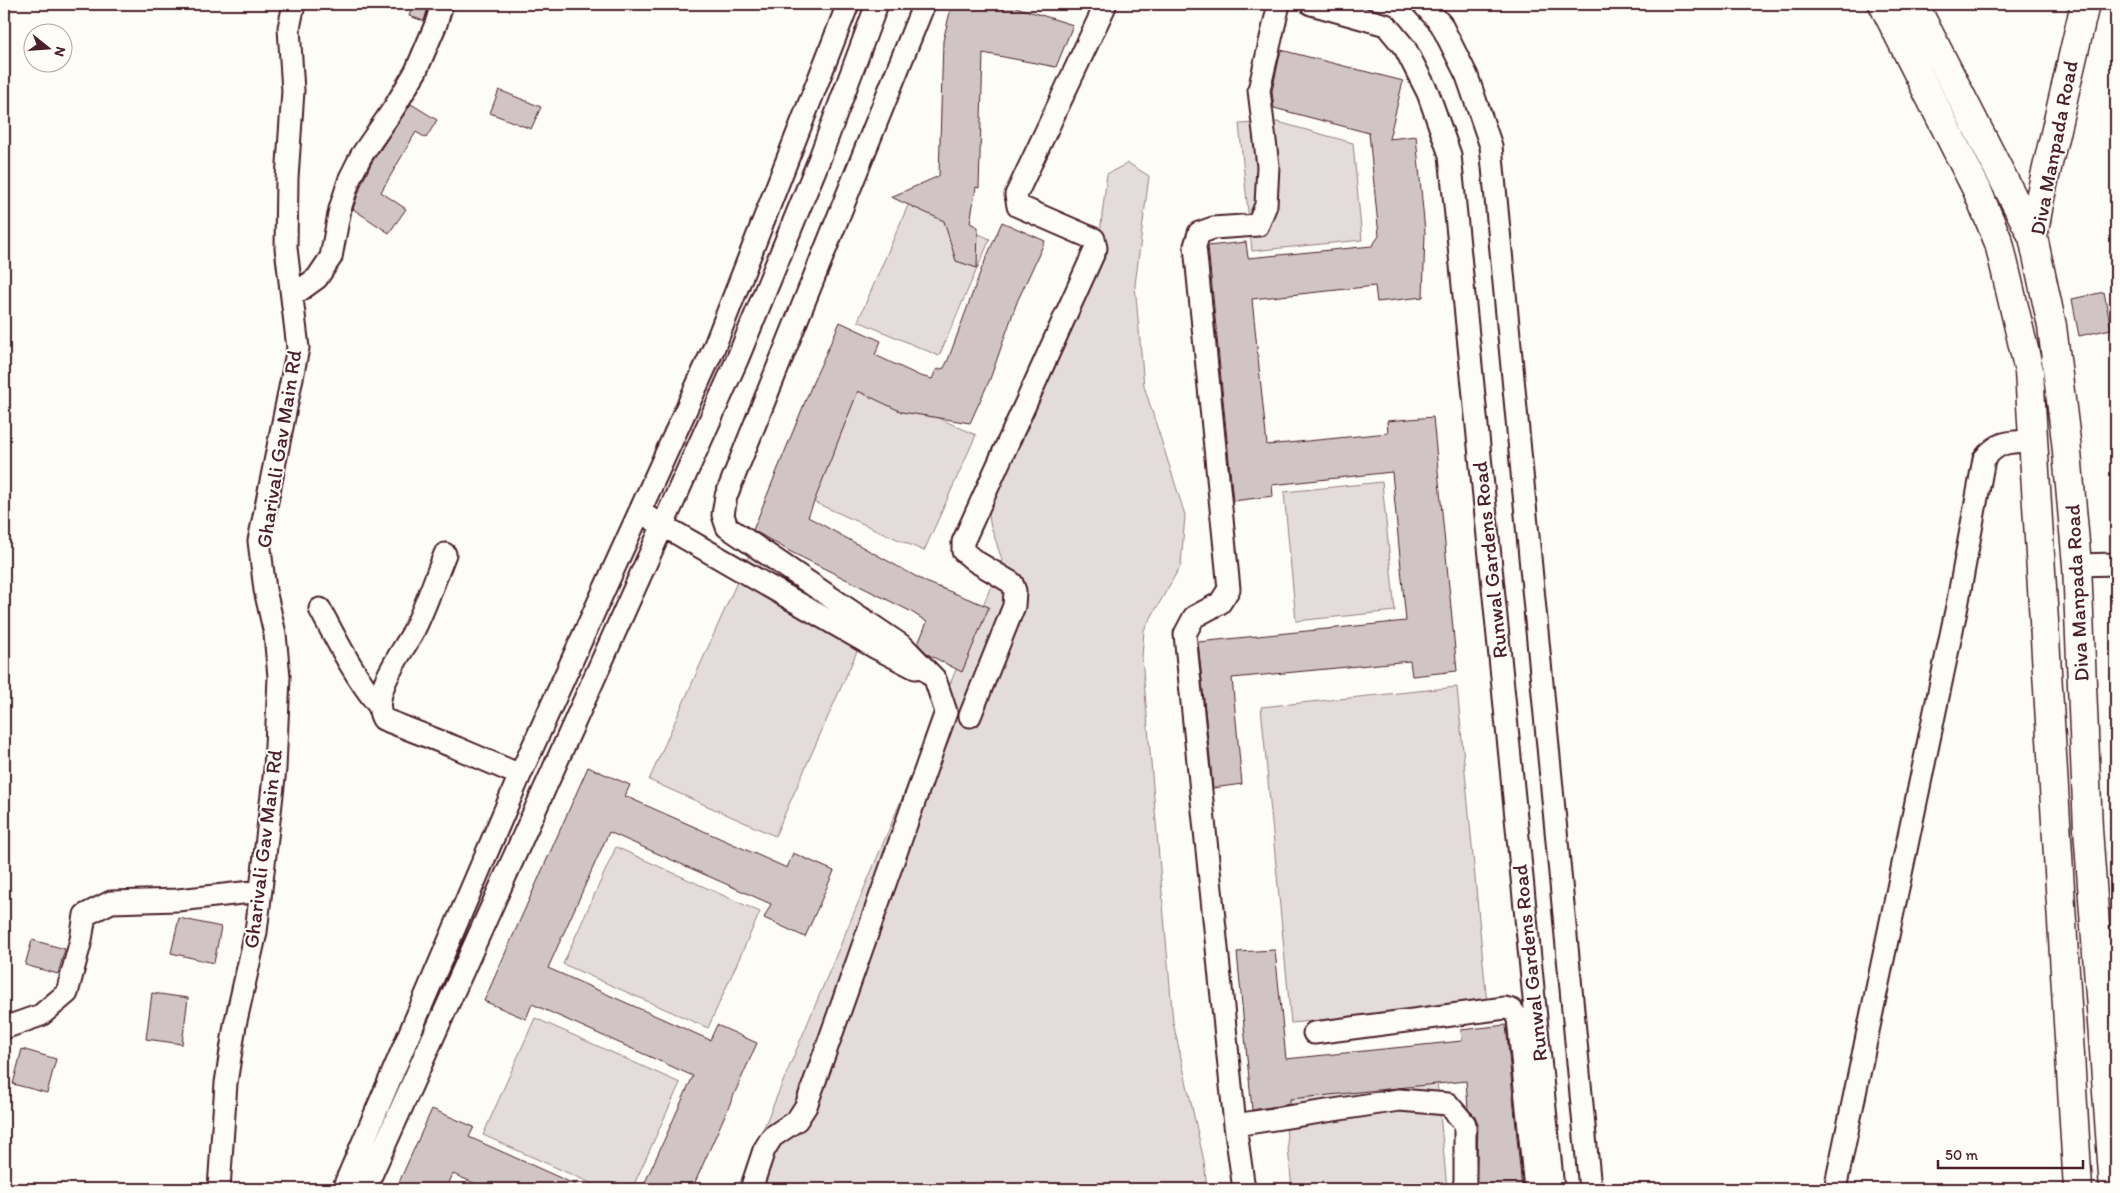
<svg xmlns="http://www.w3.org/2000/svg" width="2120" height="1193" font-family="Itim,sans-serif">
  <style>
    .green { fill: #e3dcda; stroke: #967e82 }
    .building { fill: #d0c5c4; stroke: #4a1f2b }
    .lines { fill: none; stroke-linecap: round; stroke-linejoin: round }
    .minor-casing { stroke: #4a1f2b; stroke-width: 25 }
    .tertiary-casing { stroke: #4a1f2b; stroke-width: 31 }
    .minor { stroke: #fdfcf7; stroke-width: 21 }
    .tertiary { stroke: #fdfcf7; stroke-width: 28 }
    .labels { text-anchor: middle; stroke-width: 4; stroke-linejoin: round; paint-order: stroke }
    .street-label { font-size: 21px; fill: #4a1f2b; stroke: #fdfcf7 }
  </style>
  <rect width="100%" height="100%" fill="#fdfcf7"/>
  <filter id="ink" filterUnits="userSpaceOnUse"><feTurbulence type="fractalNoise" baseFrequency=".02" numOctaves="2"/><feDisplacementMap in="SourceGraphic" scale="10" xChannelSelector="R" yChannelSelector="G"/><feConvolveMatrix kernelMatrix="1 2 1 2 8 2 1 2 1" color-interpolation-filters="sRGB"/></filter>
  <g filter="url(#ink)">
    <path class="green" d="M1278,122L1353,143L1362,240L1252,251L1239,124Z
      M1128,163L1149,176L1135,285L1144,386L1185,515L1181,565L1144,630L1142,657L1173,1022L1204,1161L1207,1189H738L1002,560L990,523L987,495L1095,274L1107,174Z
      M909,203L990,239L939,356L858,321Z
      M832,370L976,435L924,551L780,487Z
      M1382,482L1395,611L1296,621L1284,492Z
      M749,555L875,611L775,836L649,780Z
      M1457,687L1487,1004L1291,1023L1261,707Z
      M616,847L760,912L708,1028L563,964Z
      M535,1018L680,1083L632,1189H604L483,1135Z
      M1437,1081L1447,1189H1292L1283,1097Z"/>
    <path class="building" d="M413,4H429L424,21L409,16Z
      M952,4H1006L1073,25L1056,67L983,53L979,188L976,187L970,223L978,227L977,268L956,261L944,221L891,197L939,176L943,41Z
      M1281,50L1403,81L1389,139L1416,136L1425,232L1423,297L1377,302L1375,286L1252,299L1267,445L1388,433L1387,421L1433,417L1457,671L1412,676L1410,661L1232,678L1242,784L1213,788L1198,642L1406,621L1392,472L1272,485L1273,496L1233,501L1208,246L1246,242L1248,258L1372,246L1379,236L1369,133L1274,108L1272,91Z
      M499,90L541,107L531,129L490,113Z
      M411,104L437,120L426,138L416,132L381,192L406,209L389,233L353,209L362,183L372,162Z
      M1002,222L1045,241L1017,302L990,379L970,423L902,412L858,391L808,517L926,582L989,607L962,672L929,655L918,644L927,622L910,611L791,552L753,530L813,382L840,322L881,341L875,355L920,376L932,379L936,370L944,368L948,360L981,270Z
      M2104,292L2111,329L2079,336L2072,299Z
      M588,767L630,785L625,796L787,868L793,853L834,871L805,937L764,918L771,904L609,832L548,968L710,1040L717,1025L757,1043L692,1189H642L693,1076L532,1004L526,1019L484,1001Z
      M179,918L221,927L214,963L171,953Z
      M32,940L65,949L58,974L25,965Z
      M1275,950L1286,1059L1462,1041L1461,1030L1506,1025L1522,1189H1476L1478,1124L1475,1116L1468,1109L1466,1081L1290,1099V1104L1252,1110L1237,952Z
      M152,993L188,998L182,1044L146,1039Z
      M22,1049L56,1059L47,1093L13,1084Z
      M432,1109L474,1127L469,1137L585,1189H488L453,1174L446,1189H396Z"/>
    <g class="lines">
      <defs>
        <path id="minor" d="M1311,4L1386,25L1405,48L1428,93L1450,155L1553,1189
          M1423,4L1441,24L1467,76L1491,146L1590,1189
          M292,296L317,278L331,257L340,209L350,178L361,156L394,108L416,71L436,24L442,4
          M650,518L876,648L915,668
          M445,554C434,581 425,609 412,634C401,654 369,696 383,719L457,748L520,775
          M2077,565L2116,564
          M320,609C338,643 355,677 379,706
          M970,716L1014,606L1015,591L1012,583L975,561L963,551V542L1096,248L1094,239L1018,206L1016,195L1105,6L1104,4
          M4,1028L41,1015L67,993L81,940L85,915L111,902L178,900L261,891
          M1314,1033L1505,1008L1512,1010L1518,1018L1535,1189
          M1235,1125L1399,1100L1448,1104L1465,1124V1181L1463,1189
          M219,1189L226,1083L235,1025L256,932L275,769L279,677L275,634L265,590L259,541L298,348L286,248L287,178L293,91L289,28L294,4
          M343,1189L520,775L713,350L848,4
          M365,1189L737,360L819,160L877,4
          M751,1189L764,1150L772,1137L797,1120L806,1106L946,712L935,679L904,647L727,527L723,515L726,496L924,4
          M1244,1189L1235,1125L1185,634L1194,617L1220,603L1229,589L1195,246L1199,233L1213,228L1258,225L1266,205L1268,166L1259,90L1279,4
          M1835,1189L1957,606L1984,459C1999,440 2011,442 2033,441"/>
        <path id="tertiary" d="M1883,4L1977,190L1999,243L2029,371L2078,1189
          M1914,4L2033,237
          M2085,4L2040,198L2033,237L2052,326L2066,441L2077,565L2088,829L2114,1189"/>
      </defs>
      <use href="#minor" class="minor-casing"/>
      <use href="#tertiary" class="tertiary-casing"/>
      <use href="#minor" class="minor"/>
      <use href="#tertiary" class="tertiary"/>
    </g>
  </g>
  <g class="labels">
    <g class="street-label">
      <text transform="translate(2054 148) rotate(-79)" y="7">Diva Manpada Road</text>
      <text transform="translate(279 449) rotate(-81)" y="7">Gharivali Gav Main Rd</text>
      <text transform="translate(1490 560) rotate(-96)" y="7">Runwal Gardens Road</text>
      <text transform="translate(2077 593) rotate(-93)" y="7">Diva Manpada Road</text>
      <text transform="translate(263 849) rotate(-83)" y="7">Gharivali Gav Main Rd</text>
      <text transform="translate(1530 963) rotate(-96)" y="7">Runwal Gardens Road</text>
    </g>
  </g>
  <rect width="2120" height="1193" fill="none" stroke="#fdfcf7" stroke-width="20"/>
  <rect x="10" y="10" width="2100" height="1173" fill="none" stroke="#4a1f2b" stroke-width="2" filter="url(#ink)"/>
  <g transform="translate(48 48) rotate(107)"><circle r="24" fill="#fdfcf7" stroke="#b5a4a5"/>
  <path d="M0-4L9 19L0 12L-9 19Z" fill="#4a1f2b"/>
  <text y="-8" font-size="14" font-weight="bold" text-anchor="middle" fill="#4a1f2b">N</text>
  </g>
  <path d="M1938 1160v8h145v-8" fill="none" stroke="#4a1f2b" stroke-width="2.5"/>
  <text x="1945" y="1160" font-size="15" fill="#4a1f2b" stroke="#fdfcf7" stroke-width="4" paint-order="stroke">50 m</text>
</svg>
